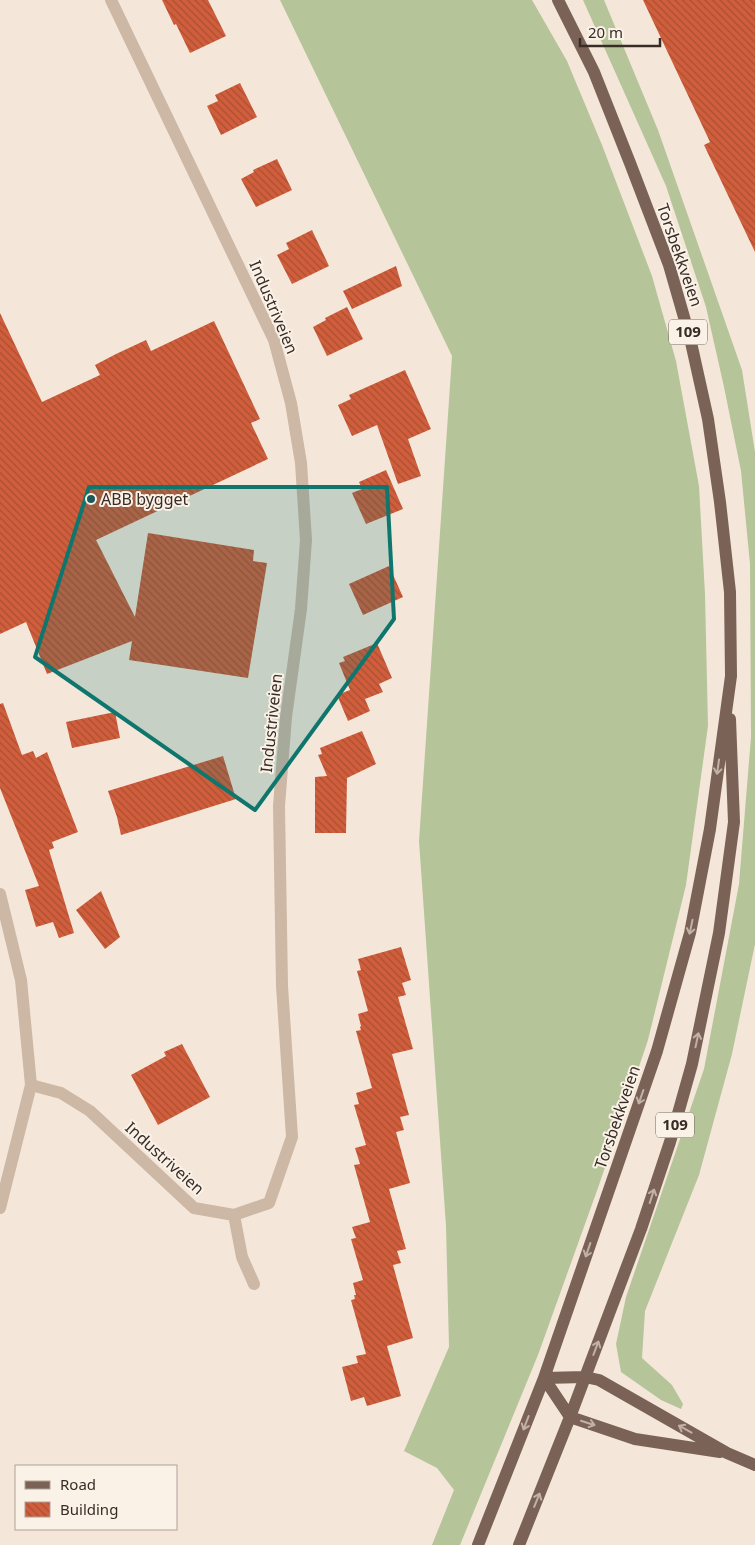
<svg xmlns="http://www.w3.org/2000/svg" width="755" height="1545" font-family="'Noto Sans',sans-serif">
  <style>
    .grass { fill: #b6c499 }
    .building { fill: url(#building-back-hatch) }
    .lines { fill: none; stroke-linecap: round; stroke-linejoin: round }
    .minor { stroke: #cdb7a5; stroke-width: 12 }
    .tertiary { stroke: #cdb7a5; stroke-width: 12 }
    .primary { stroke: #7b6257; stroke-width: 12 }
    .oneway { stroke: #c1b1a6 }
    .marked { fill: #0f766e; fill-opacity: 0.2; stroke: #0f766e; stroke-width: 4; stroke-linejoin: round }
    .poi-dot { fill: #195a5d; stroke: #fbf2e7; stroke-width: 2 }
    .labels { text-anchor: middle; stroke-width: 4; stroke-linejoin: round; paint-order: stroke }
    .shield { fill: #fbf2e7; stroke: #726761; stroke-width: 1 }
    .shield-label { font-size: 15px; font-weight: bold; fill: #382c27 }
    .street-label { font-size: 16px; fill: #382c27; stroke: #fbf2e7 }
    .poi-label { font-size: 16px; fill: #382c27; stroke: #fbf2e7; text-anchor: start }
  </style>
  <defs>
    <pattern id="building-back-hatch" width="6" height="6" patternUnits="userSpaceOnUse" patternTransform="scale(1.25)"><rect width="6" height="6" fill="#d05e3c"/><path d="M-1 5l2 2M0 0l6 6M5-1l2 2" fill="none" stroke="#aa4e32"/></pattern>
  </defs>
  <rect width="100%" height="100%" fill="#f4e7da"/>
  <path class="grass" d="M280,0H532L567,61L602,145L652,276L676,361L699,486L705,594L708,726L686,885L648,1040L599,1185L538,1355L460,1545H432L454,1490L437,1468L404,1451L449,1347L446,1226L419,841L452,356Z
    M583,0H604L658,130L742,370L755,452V944L732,1054L699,1175L645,1311L642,1358L672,1385L683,1404L681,1409L661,1400L621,1372L616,1344L626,1297L704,1069L739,884L751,737L750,564L741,471L724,387L706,307L666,186Z"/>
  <path class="building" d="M162,0H208L226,36L190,53L176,24L174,25Z
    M643,0H755V252L704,145L710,142Z
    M240,83L257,117L221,135L207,106L218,101L215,95Z
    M277,159L292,190L256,207L241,179L254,172L253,170Z
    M312,230L329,266L292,284L277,255L289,249L286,243Z
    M396,266L402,286L352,309L343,291Z
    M347,307L363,339L327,356L313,327L326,320L325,318Z
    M0,313L42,402L100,375L95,365L116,354L146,340L151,351L214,321L260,419L251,423L268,459L96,540L135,617L148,533L254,550L253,561L267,563L248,678L129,660L132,641L47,674L26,622L0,634Z
    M405,370L431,429L408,439L421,476L398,484L377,425L352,436L338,405L351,399L349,395Z
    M386,470L403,509L366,524L352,493L362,489L359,482Z
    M389,566L403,597L363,615L349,584Z
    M377,643L392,678L379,684L383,692L365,699L370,711L348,721L337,695L350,690L339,663L345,661L343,657Z
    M3,703L22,755L33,751L36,758L47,752L78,832L52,842L54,848L49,850L74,933L59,938L53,922L36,927L25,890L39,886L0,788V704Z
    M115,712L120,738L72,748L66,722Z
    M362,731L376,764L347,778L346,833H315V777L327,776L318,755L322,754L320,748Z
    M223,756L236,799L121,835L117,817L108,791Z
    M101,891L120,937L105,949L76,910Z
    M401,947L411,980L402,983L406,995L398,997L413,1049L392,1054L409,1115L400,1117L404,1130L396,1132L410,1183L389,1189L406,1249L397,1251L401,1263L393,1265L413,1338L387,1346L401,1396L367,1406L364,1397L351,1401L342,1367L358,1363L356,1356L366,1354L351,1300L355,1299L354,1295H356L353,1283L363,1280L351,1239L356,1238L352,1227L370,1222L354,1165L360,1164L355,1148L366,1145L354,1105L359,1104L356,1093L372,1088L356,1031L361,1030L360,1027L361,1026L358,1014L368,1011L357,971L361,970L358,959Z
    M182,1044L210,1097L158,1125L131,1075L166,1056L164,1052Z"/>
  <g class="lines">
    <path class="minor" d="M31,1085L61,1093L90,1111L194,1208L234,1215L269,1203L292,1137L282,986L279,806L286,717L301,609L306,540L301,463L291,403L274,340L111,0
      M234,1215L242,1257L254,1284"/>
    <path class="tertiary" d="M0,894L21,980L31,1085L0,1208"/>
    <path class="primary" d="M544,1378L585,1377L599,1380L727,1453L755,1465
      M544,1378L570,1417L635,1439L720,1452
      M478,1545L544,1378L657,1051L690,933L710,829L731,676L730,592L720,502L708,419L690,338L669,265L630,163L594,72L558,0
      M519,1545L570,1417L641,1229L670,1142L692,1064L719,933L734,822L730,719"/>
  </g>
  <defs><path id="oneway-shaft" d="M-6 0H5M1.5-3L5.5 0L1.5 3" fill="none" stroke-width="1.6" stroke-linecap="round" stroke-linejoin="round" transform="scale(1.25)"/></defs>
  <g class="oneway">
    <use href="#oneway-shaft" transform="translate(718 767) rotate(98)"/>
    <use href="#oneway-shaft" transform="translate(691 927) rotate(102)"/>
    <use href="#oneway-shaft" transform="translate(697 1040) rotate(-78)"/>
    <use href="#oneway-shaft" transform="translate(641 1097) rotate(109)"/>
    <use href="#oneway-shaft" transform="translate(652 1196) rotate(-72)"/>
    <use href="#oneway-shaft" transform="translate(588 1250) rotate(109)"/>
    <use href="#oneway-shaft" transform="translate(596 1348) rotate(-69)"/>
    <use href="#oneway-shaft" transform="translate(526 1423) rotate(111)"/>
    <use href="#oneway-shaft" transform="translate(588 1423) rotate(18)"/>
    <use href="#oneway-shaft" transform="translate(685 1429) rotate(-151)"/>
    <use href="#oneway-shaft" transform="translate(537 1500) rotate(-68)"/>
  </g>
  <path class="marked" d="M89,487H387L394,619L255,810L35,657Z"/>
  <circle class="poi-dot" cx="91" cy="499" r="5"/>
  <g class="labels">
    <g class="shield">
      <rect x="669" y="319.5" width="38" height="25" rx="4"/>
      <rect x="656" y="1112.5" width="38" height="25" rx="4"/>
    </g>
    <g class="shield-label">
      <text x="688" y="337">109</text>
      <text x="675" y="1130">109</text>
    </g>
    <g class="street-label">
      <text transform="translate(680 255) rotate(71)" y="6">Torsbekkveien</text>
      <text transform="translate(274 307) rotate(67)" y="6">Industriveien</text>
      <text transform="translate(271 723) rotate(-84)" y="6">Industriveien</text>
      <text transform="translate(617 1117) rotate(-71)" y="6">Torsbekkveien</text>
      <text transform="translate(165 1158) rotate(42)" y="6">Industriveien</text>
    </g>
    <g class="poi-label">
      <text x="101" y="505">ABB bygget</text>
    </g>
  </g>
  <rect x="15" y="1465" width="162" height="65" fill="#fbf2e7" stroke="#ada39a"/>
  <rect x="25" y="1481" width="25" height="8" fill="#7b6257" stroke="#ada39a"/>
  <text x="60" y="1490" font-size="15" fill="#382c27">Road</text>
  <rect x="25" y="1502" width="25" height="15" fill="url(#building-back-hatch)" stroke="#ada39a"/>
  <text x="60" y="1515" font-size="15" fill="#382c27">Building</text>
  <path d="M580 38v8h80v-8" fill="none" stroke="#382c27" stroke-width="2.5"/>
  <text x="588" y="38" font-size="15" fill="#382c27" stroke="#fbf2e7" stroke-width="4" paint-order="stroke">20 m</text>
</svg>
